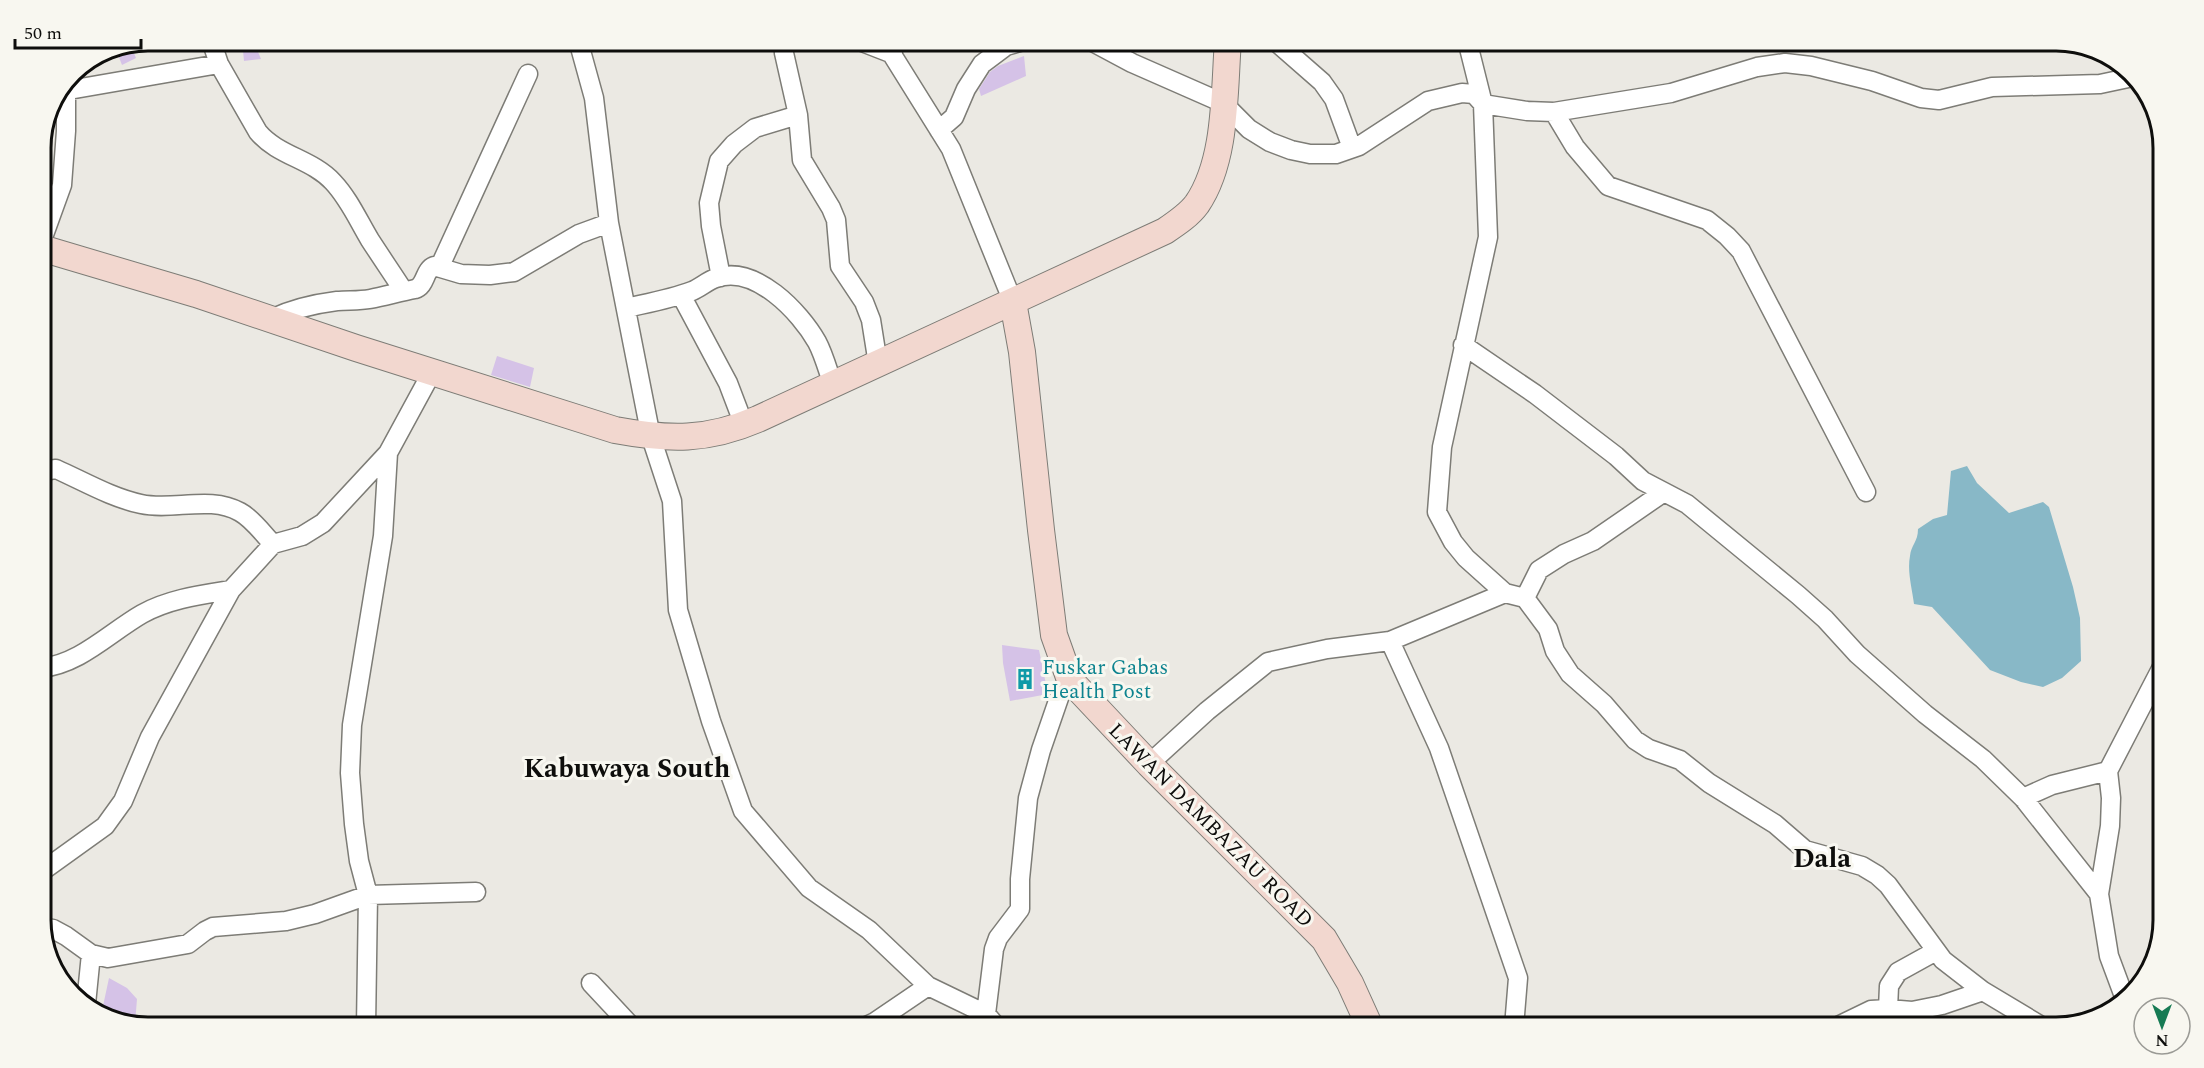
<svg xmlns="http://www.w3.org/2000/svg" width="2204" height="1068" font-family="Spectral,serif">
  <style>
    .water { fill: #88b8c7 }
    .building { fill: #d5c2e7 }
    .lines { fill: none; stroke-linecap: round; stroke-linejoin: round }
    .minor-casing { stroke: #7d7c76; stroke-width: 21 }
    .secondary-casing { stroke: #7d7c76; stroke-width: 28 }
    .minor { stroke: #fff; stroke-width: 18 }
    .secondary { stroke: #f2d7cf; stroke-width: 26 }
    .labels { text-anchor: middle; stroke-width: 6; stroke-linejoin: round; paint-order: stroke }
    .culture-label { font-size: 21px; fill: #0d838f; stroke: #f8f7f0; text-anchor: start }
    .street-label { font-size: 21px; fill: #0e0e0c; stroke: #f8f7f0 }
    .district-label { font-size: 27px; font-weight: bold; fill: #0e0e0c; stroke: #f8f7f0 }
    .rim { fill: none; stroke: #0e0e0c; stroke-width: 3 }
  </style>
  <rect width="100%" height="100%" fill="#ebe9e3"/>
  <path class="water" d="M1967,466L1977,483L2009,513L2043,502L2049,507L2073,587L2080,618L2081,661L2062,678L2043,687L2021,682L1990,670L1932,607L1914,604C1912,588 1907,571 1910,556C1911,545 1918,542 1918,529L1933,519L1947,515L1951,471Z"/>
  <path class="building" d="M242,40H253L261,59L244,61Z
    M130,44L136,58L122,65L115,47Z
    M1024,56L1026,76L981,96L979,89L990,72L998,66Z
    M497,356L534,368L530,387L491,375Z
    M1002,645L1039,650L1048,694L1010,701L1003,663Z
    M109,978L127,988L137,999L135,1024L101,1017L94,1011L103,1006Z"/>
  <g class="lines">
    <defs>
      <path id="minor" d="M211,40L219,64L258,132C278,156 312,159 333,182C349,199 358,220 370,240C381,257 392,273 403,290
        M578,40L594,98L609,223L651,437L672,501L678,610L711,721L743,811L809,888L869,930L928,986L986,1014L997,1027
        M783,40L784,53L798,115L802,160L831,208L836,220L840,266L864,302L871,320L878,364
        M857,40L893,54
        M883,40L951,149L1013,302
        M1089,40L1132,63L1223,103L1249,129L1270,142L1291,150L1310,154H1336L1359,146L1428,101L1462,93L1474,94L1483,104L1527,111L1554,112L1671,93L1757,67L1785,63L1811,66L1872,81L1921,98L1939,100L1992,87L2100,84L2133,77
        M1274,40L1322,82L1334,99L1352,148
        M1467,40L1483,104L1488,237L1442,447L1437,512L1453,542L1466,558L1505,593
        M1554,112L1575,147L1608,186L1707,220L1727,236L1741,251L1866,492
        M939,130L954,117L966,89L982,64L1006,46L1027,40
        M41,243L62,185L66,131V92L69,90L219,64
        M440,266L528,74
        M721,277L711,226L709,203L719,161L734,144L755,128L798,115
        M681,295L728,383L744,425
        M626,308C648,303 671,299 692,291C700,288 707,281 716,278C755,264 800,312 817,342C824,355 828,371 833,385
        M271,319C292,309 313,304 337,301C348,300 359,301 370,299C385,296 400,292 415,289C426,286 424,270 434,266L461,274L490,275L514,272L579,234L609,223
        M1463,345L1535,394L1616,456L1643,481L1687,504L1798,595L1825,619L1857,654L1925,714L1983,759L2023,798L2099,894
        M41,475L49,470L56,469C83,481 112,498 141,504C173,511 210,495 240,512C253,519 263,534 273,544
        M1525,598L1548,629L1555,651L1570,674L1604,704L1635,740L1649,749L1680,760L1709,783L1775,824L1805,850L1862,866L1877,875L1888,885L1943,960L1983,991L2043,1027
        M1390,641L1439,748L1518,978L1514,1027
        M41,668C80,664 109,633 142,614C169,599 200,595 231,590
        M1149,764L1207,711L1268,662L1327,649L1390,641L1505,593L1525,598L1539,570L1564,554L1593,541L1664,492
        M2023,798L2052,785L2108,771
        M41,872L105,826L123,801L150,737L231,590L273,544L302,536L323,523L388,453
        M41,927L53,929L66,936L91,954L108,958L188,944L205,931L213,927L286,921L315,914L368,895L476,892
        M591,983L632,1027
        M2125,999L2109,956L2099,894L2110,826L2111,798L2108,771L2163,665
        M86,1004L91,954
        M1888,1009L1889,986L1898,972L1936,951
        M986,1014L994,949L998,938L1020,909V879L1028,798L1041,750L1060,695L1070,680
        M366,1027L368,895L359,861L354,824L350,773L352,725L383,536L388,453L432,372
        M864,1027L875,1022L928,986
        M1836,1027L1871,1010L1888,1009L1912,1011L1942,1005L1983,991"/>
      <path id="secondary" d="M41,248L196,294L356,348L615,430C669,440 707,441 758,419L1165,231C1177,223 1189,215 1197,204C1227,160 1224,92 1228,40
        M1013,302L1022,352L1041,530L1054,635L1070,680L1149,764L1324,939L1350,983L1370,1027"/>
    </defs>
    <use href="#minor" class="minor-casing"/>
    <use href="#secondary" class="secondary-casing"/>
    <use href="#minor" class="minor"/>
    <use href="#secondary" class="secondary"/>
  </g>
  <defs>
    <symbol id="building-bare" viewBox="-9 -9 18 18"><path d="M-4-6H4V6H1V3H-1V6H-4ZM-2.5-4.3h1.7v1.8h-1.7ZM.8-4.3h1.7v1.8H.8ZM-2.5-1h1.7V.8h-1.7ZM.8-1h1.7V.8H.8Z" fill="#0f9aa8" stroke="#f8f7f0" stroke-width="2.5" paint-order="stroke"/></symbol>
  </defs>
  <g fill-rule="evenodd">
    <use href="#building-bare" x="1010" y="664" width="30" height="30"/>
  </g>
  <g class="labels">
    <g class="culture-label">
      <text x="1042" y="674">Fuskar Gabas<tspan x="1042" dy="24">Health Post</tspan></text>
    </g>
    <g class="street-label">
      <text transform="translate(1211 825) rotate(45)" y="7">LAWAN DAMBAZAU ROAD</text>
    </g>
    <g class="district-label">
      <text x="627" y="777">Kabuwaya South</text>
      <text x="1822" y="867">Dala</text>
    </g>
  </g>
  <path d="M0 0H2204V1068H0ZM148 51H2056A97 97 0 0 1 2153 148V920A97 97 0 0 1 2056 1017H148A97 97 0 0 1 51 920V148A97 97 0 0 1 148 51Z" fill="#f8f7f0" fill-rule="evenodd"/>
  <path class="rim" d="M148 51H2056A97 97 0 0 1 2153 148V920A97 97 0 0 1 2056 1017H148A97 97 0 0 1 51 920V148A97 97 0 0 1 148 51Z"/>
  <g transform="translate(2162 1026) rotate(180)"><circle r="28" fill="#f8f7f0" stroke="#9a9a95" stroke-width="1.5"/>
  <path d="M0-4.5L10 22L0 15L-10 22Z" fill="#177b54"/>
  <text y="-9" font-size="16" font-weight="bold" text-anchor="middle" fill="#0e0e0c">N</text>
  </g>
  <path d="M15 39v9h126v-9" fill="none" stroke="#0e0e0c" stroke-width="3"/>
  <text x="24" y="39" font-size="18" fill="#0e0e0c" stroke="#f8f7f0" stroke-width="4.5" paint-order="stroke">50 m</text>
</svg>
